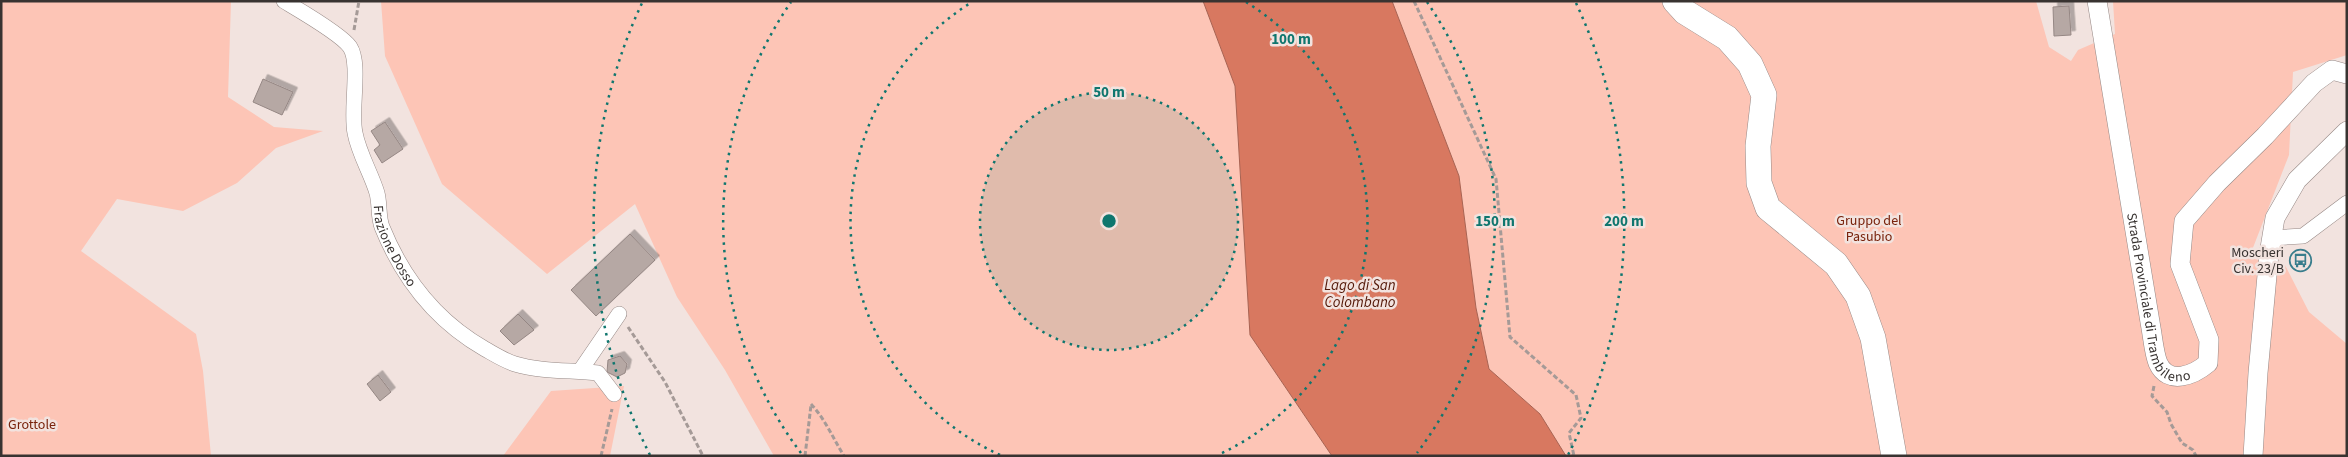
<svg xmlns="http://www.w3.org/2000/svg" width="2348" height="457" font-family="'Source Sans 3',sans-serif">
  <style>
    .green { fill: #fdc5b6 }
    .water { fill: #d87860; stroke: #a86352 }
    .building { fill: #b6a8a4; stroke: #958784; filter: url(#shadow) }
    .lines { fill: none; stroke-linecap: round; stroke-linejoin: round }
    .minor-casing { stroke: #968885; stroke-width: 16 }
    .tertiary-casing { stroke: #968885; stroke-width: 20 }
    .primary-casing { stroke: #968885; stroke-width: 26 }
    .path { stroke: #a59a97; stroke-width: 3; stroke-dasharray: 5 2.5; stroke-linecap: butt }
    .minor { stroke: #fff; stroke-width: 15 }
    .tertiary { stroke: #fff; stroke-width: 19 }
    .primary { stroke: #fff; stroke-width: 25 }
    .ring { fill: none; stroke: #0f766e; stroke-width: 2.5; stroke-dasharray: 2.5 5 }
    .labels { text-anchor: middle; stroke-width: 5; stroke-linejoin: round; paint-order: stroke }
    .park-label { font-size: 14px; fill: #79230c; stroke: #f2e3df }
    .street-label { font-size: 14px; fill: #383331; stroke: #f2e3df }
    .poi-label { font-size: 14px; fill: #383331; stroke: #f2e3df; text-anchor: end }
    .water-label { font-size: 15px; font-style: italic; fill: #541808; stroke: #f2e3df }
    .centre { fill: #0f766e; stroke: #f2e3df; stroke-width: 2.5 }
    .ring-label { font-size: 15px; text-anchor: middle; font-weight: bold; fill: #0f766e; stroke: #f2e3df; stroke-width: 5; stroke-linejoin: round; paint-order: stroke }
  </style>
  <defs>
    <filter id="shadow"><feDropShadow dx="4.5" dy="-4.5" stdDeviation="0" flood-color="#0004"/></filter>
  </defs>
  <rect width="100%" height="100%" fill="#f2e3df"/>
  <path class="green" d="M1,1H231L228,97L274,127L323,131L276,148L237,183L183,211L117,199L81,251L196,334L203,371L211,456H1Z
    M381,1H1203L1235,86L1250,335L1332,456H774L725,370L677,297L635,204L547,274L442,184L385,56Z
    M1392,1H2036L2049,47L2071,61L2078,50L2115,34L2113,1H2347V55L2293,72L2289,155L2249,258L2285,265L2309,312L2347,344V456H1566L1540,414L1489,369L1476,308L1459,176Z
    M624,386L610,456H503L551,391Z"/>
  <path class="water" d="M1203,1H1392L1459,176L1476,308L1489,369L1540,414L1566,456H1332L1250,335L1235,86Z"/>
  <path class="building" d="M2069,6L2071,35L2054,36L2053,7Z
    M263,79L293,92L282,115L253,102Z
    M385,122L403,149L382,163L374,150L380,145L371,131Z
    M630,234L655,260L596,316L571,290Z
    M518,314L534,330L514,345L500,331Z
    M620,356L627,364L625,373L617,377L607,372L608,360Z
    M378,375L391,392L380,401L367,384Z"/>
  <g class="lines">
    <defs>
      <g id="minor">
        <path id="s1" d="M284,1C299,10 341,34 350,47C361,64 350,110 355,133C359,154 371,173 377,193C380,204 378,217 382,227C403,279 436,321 485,349C494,354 505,361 515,364C542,372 571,370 598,373L614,394"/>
        <path d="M2272,238L2303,236L2347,203"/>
        <path d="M580,371L619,314"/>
      </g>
      <g id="tertiary">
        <path id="s2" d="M2097,1L2151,328C2153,339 2154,353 2158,363C2168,386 2194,375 2208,363L2209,340L2180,264L2184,221L2217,183L2265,136L2314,83L2332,70L2347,74"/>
        <path d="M2253,456L2258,373L2269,254L2275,218L2297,180L2347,131"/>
      </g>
      <path id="primary" d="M1675,1L1685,12L1727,38L1750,64L1764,95L1758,146L1759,183L1768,208L1836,264L1858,296L1873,338L1894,456"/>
    </defs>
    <use href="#minor" class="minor-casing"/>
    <use href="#tertiary" class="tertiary-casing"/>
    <use href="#primary" class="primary-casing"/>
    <path class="path" d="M1414,1L1496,179L1510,337L1576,395L1581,418L1569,433L1574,456
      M354,30L359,1
      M628,327L665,382L703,456
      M2154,386L2152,396L2167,412L2171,424L2182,443L2193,450L2196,456
      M811,404C825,419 833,438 844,456
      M601,456L612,409
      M805,456L811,405"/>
    <use href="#minor" class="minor"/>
    <use href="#tertiary" class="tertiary"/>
    <use href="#primary" class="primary"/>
  </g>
  <circle cx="1109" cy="221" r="129" fill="#0f766e" fill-opacity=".12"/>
  <g class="ring">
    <circle cx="1109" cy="221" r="129"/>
    <path d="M1000 455A258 258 0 0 1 972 2M1246 2A258 258 0 0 1 1218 455"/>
    <path d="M801 453A386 386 0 0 1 791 2M1427 2A386 386 0 0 1 1417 453"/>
    <path d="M650 455A515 515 0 0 1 642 3M1576 3A515 515 0 0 1 1568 455"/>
  </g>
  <defs>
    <symbol id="bus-ring" viewBox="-11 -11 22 22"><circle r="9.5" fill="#f2e3df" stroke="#397d8c" stroke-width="1.5"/><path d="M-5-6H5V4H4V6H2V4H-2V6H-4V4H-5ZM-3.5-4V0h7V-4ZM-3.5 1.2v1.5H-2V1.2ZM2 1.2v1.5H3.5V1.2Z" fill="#397d8c"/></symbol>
  </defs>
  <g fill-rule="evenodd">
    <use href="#bus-ring" x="2288" y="248" width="25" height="25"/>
  </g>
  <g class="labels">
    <g class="park-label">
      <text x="1869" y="225">Gruppo del<tspan x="1869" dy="16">Pasubio</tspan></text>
      <text x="32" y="429">Grottole</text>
    </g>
    <g class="street-label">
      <text dy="5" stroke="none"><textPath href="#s1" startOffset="288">Frazione Dosso</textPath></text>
      <text dy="5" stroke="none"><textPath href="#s2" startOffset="310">Strada Provinciale di Trambileno</textPath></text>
    </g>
    <g class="poi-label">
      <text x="2284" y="257">Moscheri<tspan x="2284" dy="16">Civ. 23/B</tspan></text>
    </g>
    <g class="water-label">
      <text x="1360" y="290">Lago di San<tspan x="1360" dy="17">Colombano</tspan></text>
    </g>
  </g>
  <circle cx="1109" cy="221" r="8" class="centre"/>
  <g class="ring-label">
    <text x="1291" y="44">100 m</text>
    <text x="1109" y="97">50 m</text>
    <text x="1495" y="226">150 m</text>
    <text x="1624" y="226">200 m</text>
  </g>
  <rect width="2348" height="457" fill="none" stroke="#383331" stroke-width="5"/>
</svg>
